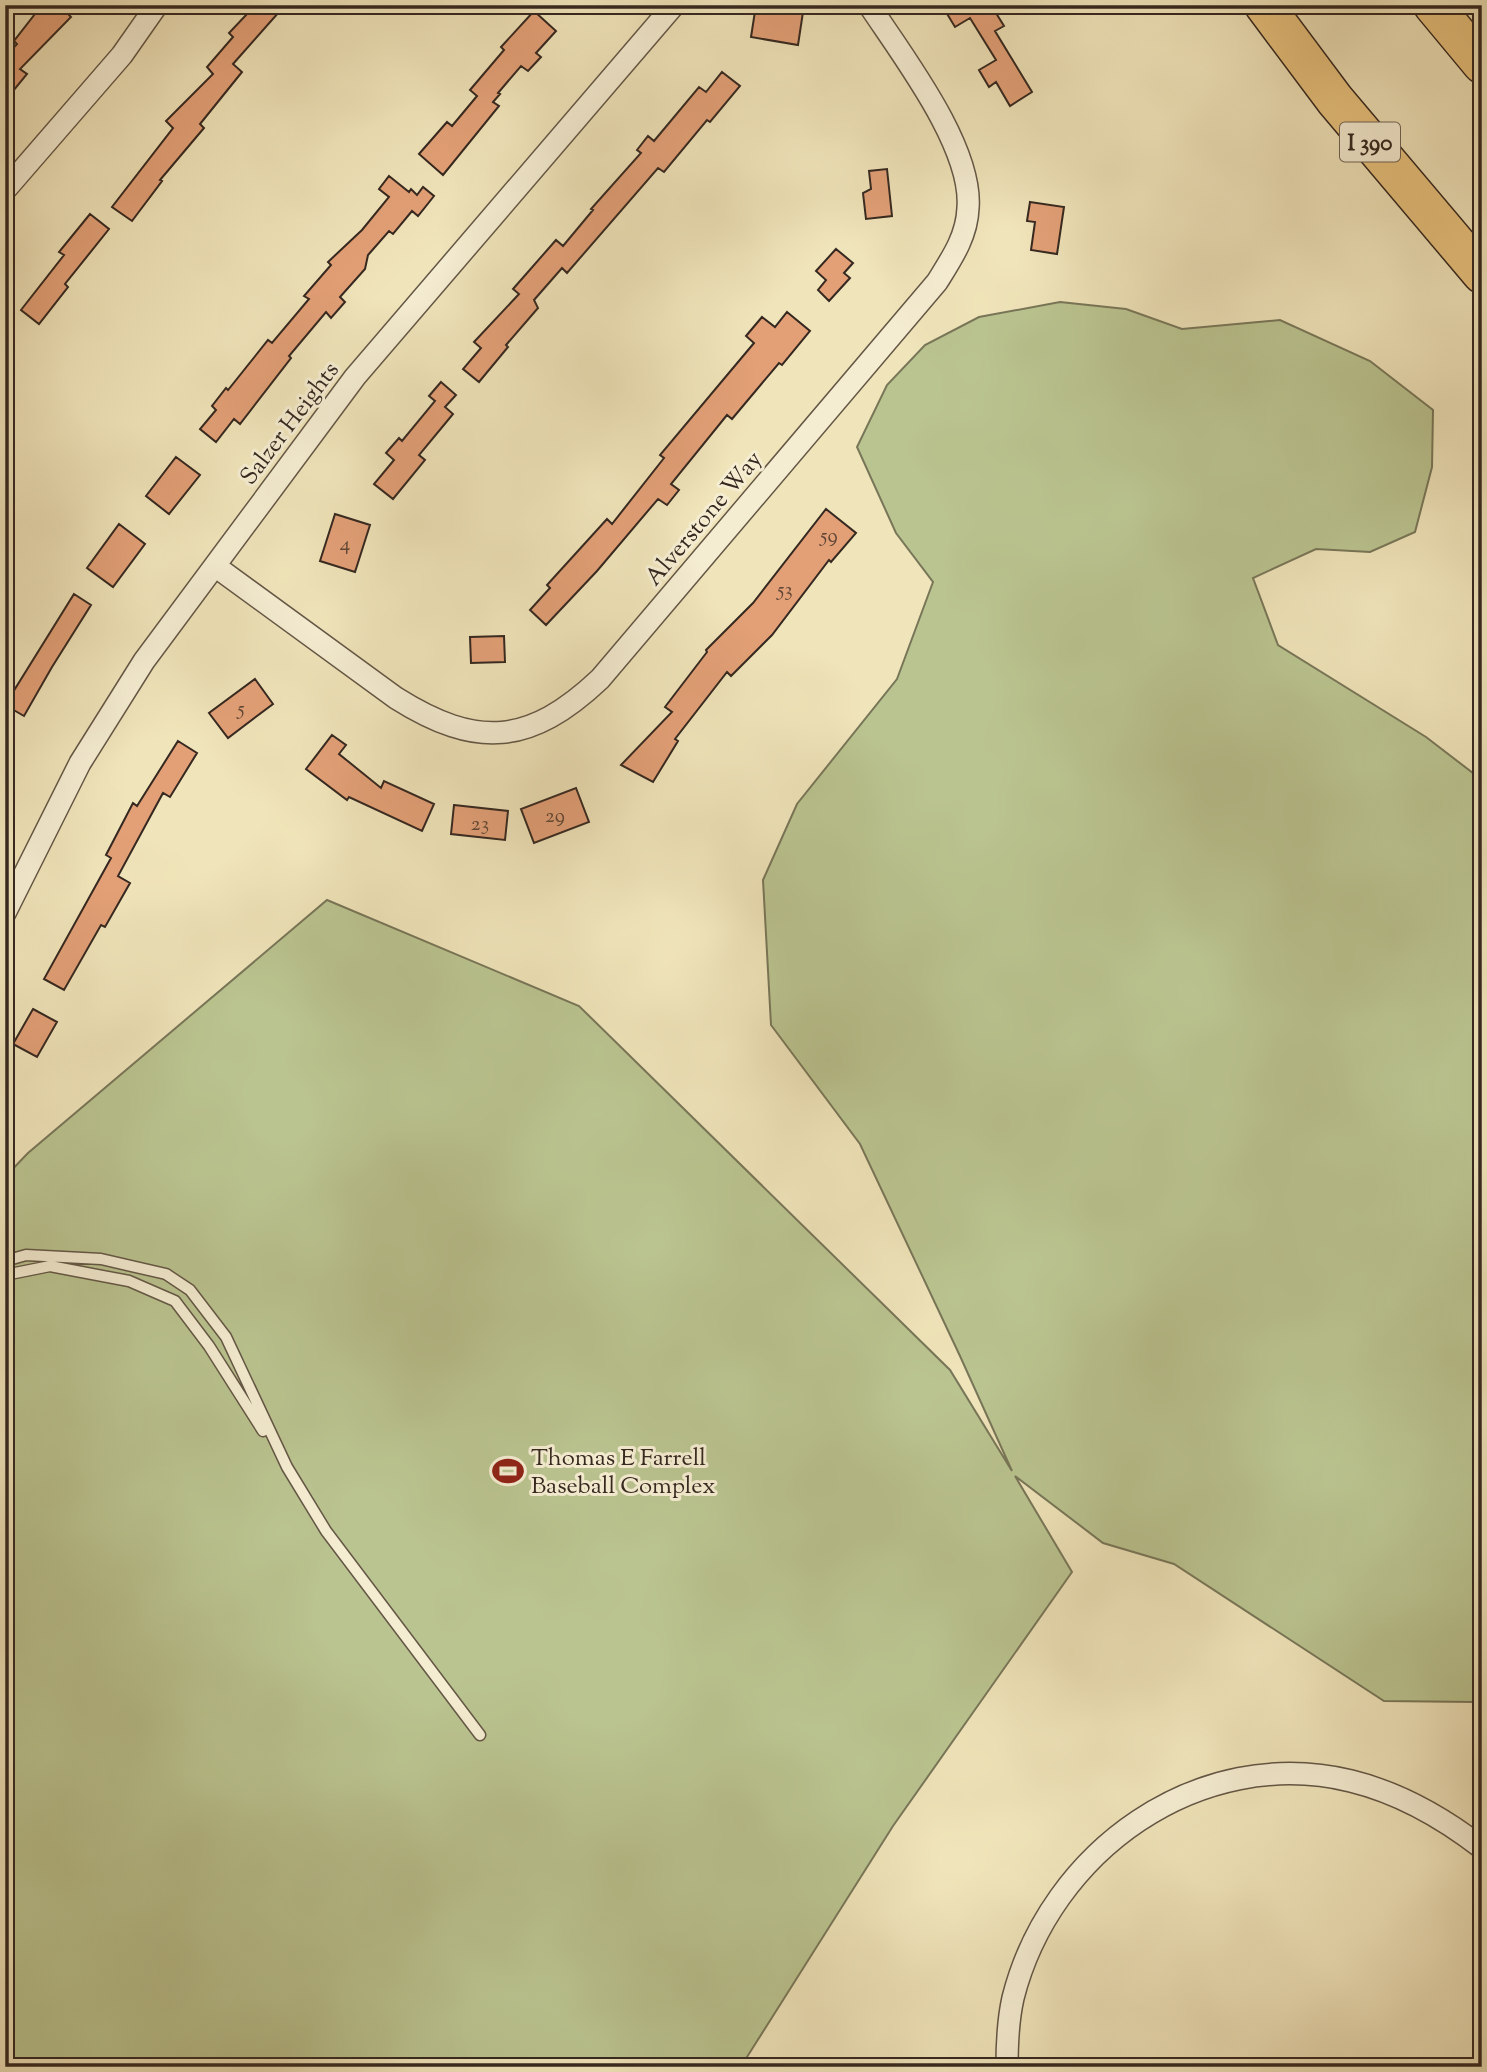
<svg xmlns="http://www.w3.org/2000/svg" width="1487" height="2072" font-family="'Sorts Mill Goudy',serif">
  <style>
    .green { fill: #bac490; stroke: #787658; stroke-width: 2 }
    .building { fill: #e3a077; stroke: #352820; stroke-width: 2 }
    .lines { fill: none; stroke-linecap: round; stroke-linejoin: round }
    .service-casing { stroke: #645746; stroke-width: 13 }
    .minor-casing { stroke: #645746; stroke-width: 24 }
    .motorway-casing { stroke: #352820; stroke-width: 41 }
    .service { stroke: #f5edd2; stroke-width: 10 }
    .minor { stroke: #f5edd2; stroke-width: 21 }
    .motorway { stroke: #e8c27d; stroke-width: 38 }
    .labels { text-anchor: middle; stroke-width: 6; stroke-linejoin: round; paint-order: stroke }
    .number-label { font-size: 21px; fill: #604636 }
    .shield { fill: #f5edd2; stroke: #6f6355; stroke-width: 2 }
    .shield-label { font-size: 23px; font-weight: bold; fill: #352820 }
    .street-label { font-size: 24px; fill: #352820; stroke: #f5edd2 }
    .poi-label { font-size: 24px; fill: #352820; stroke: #f5edd2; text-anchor: start }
  </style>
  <rect width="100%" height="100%" fill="#f0e4ba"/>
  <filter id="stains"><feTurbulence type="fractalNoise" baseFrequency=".00286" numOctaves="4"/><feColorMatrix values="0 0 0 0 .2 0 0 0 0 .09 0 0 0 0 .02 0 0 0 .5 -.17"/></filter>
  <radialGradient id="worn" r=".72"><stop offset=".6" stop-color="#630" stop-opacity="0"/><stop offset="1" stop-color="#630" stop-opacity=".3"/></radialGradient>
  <path class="green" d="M1060,302L1126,309L1182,329L1280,320L1370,361L1433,410L1432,467L1415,532L1370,552L1316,549L1253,578L1278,645L1426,737L1482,780V1699L1475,1702L1384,1701L1174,1564L1103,1543L1015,1476L1072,1572L893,1826L747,2057L738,2067H5V1177L28,1153L327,900L579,1006L950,1370L1012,1471L960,1356L860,1144L771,1025L763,880L797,804L897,679L933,582L896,533L857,447L887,385L925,345L979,317Z"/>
  <path class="building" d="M42,5H60L71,17L20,69L27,74L5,101V57L17,44L14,41Z
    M240,5H271L279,12L233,64L242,72L200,124L204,128L160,180L162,181L132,221L112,207L173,128L166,121L213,74L207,67L233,37L229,33L248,13Z
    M756,5L803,12L798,45L751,37Z
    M957,5H991L1004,26L995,31L1032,92L1010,106L996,82L989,87L979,70L996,60L970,18L955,27L946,12Z
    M534,11L556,31L536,53L541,57L528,71L521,66L498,93L500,94L493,102L499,106L443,175L419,154L447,122L452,126L477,96L470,90L504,50L501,47Z
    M722,72L740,86L710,122L707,120L664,172L658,168L567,273L562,268L534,300L538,308L506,345L508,347L479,382L463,369L481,348L474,342L519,294L513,289L556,240L563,246L593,210L591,209L641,153L637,150L648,136L654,141L699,87L706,92Z
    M887,169L892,216L866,219L863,193L871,189L869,171Z
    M389,176L409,192L411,189L417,195L423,187L434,196L418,216L412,211L393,234L389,231L368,255L365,269L340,297L345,302L331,318L326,312L289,356L291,358L240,424L234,419L216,442L200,429L216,410L212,406L226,388L228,390L268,340L272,343L309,299L304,296L331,265L328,262L362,230L389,197L379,189Z
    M1030,202L1064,207L1057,254L1031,250L1035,222L1027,221Z
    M90,214L109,229L65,284L68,287L39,324L21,310L64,255L59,252Z
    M836,249L853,263L844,273L850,278L829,301L818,290L826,280L816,271Z
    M787,312L810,331L782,365L779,363L732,419L727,415L671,484L679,490L667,505L658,499L597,571L546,625L530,610L550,588L547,585L607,519L612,524L664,458L660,455L754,343L746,336L762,317L775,327Z
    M441,382L456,395L445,407L453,414L419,455L425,460L393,499L374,484L394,460L386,453L399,438L402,441L435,401L429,396Z
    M176,457L200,475L169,514L146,496Z
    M826,509L856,533L831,562L829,560L772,635L731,676L727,672L675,739L678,741L653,782L621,765L672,712L665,707L707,652L706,650L753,603Z
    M335,514L370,525L355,572L320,561Z
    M119,524L145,544L113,587L87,568Z
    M74,594L91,605L52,667L24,716L5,705Z
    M504,636L505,662L471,663L470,637Z
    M255,679L273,704L228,738L209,713Z
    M332,735L346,745L339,754L381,788L384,781L434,804L422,831L349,797L347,800L306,769Z
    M178,741L197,753L170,797L163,793L118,876L130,883L105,927L101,925L64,990L44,979L111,858L106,855L133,803L137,806Z
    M576,788L589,822L534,843L521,809Z
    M454,805L508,811L505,840L451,834Z
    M33,1009L57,1022L37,1057L13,1044Z"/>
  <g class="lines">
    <defs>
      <path id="service" d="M5,1261L26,1255L101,1259L166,1274L190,1290L226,1337L287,1467L326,1531L480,1735
        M5,1275L50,1266L129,1281L175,1301L209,1346L263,1431"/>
      <path id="minor" d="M5,190L122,55L157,5
        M215,566L396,698C477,749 530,745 600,679L937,282C952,258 967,236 968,208C973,147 902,55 869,5
        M5,913L80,763L144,661L355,377L674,5
        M1007,2067C1007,2044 1008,2020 1013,1998C1050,1851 1199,1744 1351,1781C1400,1793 1442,1817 1482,1848"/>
      <path id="motorway" d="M1264,5L1335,100L1482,274
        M1433,5L1482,64"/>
    </defs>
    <use href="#service" class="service-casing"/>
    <use href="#minor" class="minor-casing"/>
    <use href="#motorway" class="motorway-casing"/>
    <use href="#service" class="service"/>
    <use href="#minor" class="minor"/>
    <use href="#motorway" class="motorway"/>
  </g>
  <defs>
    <symbol id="stadium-bare" viewBox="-9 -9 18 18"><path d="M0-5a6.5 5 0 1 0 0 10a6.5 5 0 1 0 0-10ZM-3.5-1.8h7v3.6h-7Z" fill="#8f2418" stroke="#f5edd2" stroke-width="2.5" paint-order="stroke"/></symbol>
  </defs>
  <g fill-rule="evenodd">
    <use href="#stadium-bare" x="486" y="1449" width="44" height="44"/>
  </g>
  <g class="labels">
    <g class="number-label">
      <text x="829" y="542">59</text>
      <text x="345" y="550">4</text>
      <text x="785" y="596">53</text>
      <text x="241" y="715">5</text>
      <text x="555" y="822">29</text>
      <text x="480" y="830">23</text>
    </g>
    <rect class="shield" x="1340" y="122.5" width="60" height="39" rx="5"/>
    <g class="shield-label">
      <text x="1370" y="150">I 390</text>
    </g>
    <g class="street-label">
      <text transform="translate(289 423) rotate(-53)" y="8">Salzer Heights</text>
      <text transform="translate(703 518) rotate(-50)" y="8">Alverstone Way</text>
    </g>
    <g class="poi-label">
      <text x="531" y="1465">Thomas E Farrell<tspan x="531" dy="28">Baseball Complex</tspan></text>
    </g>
  </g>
  <rect width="1487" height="2072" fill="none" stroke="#f0e4ba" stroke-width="28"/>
  <rect x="7" y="7" width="1473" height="2058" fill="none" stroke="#352820" stroke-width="3.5"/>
  <rect x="14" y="14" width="1459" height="2044" fill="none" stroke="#352820" stroke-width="2"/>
  <rect width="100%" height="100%" filter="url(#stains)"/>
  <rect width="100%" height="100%" fill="url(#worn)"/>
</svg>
